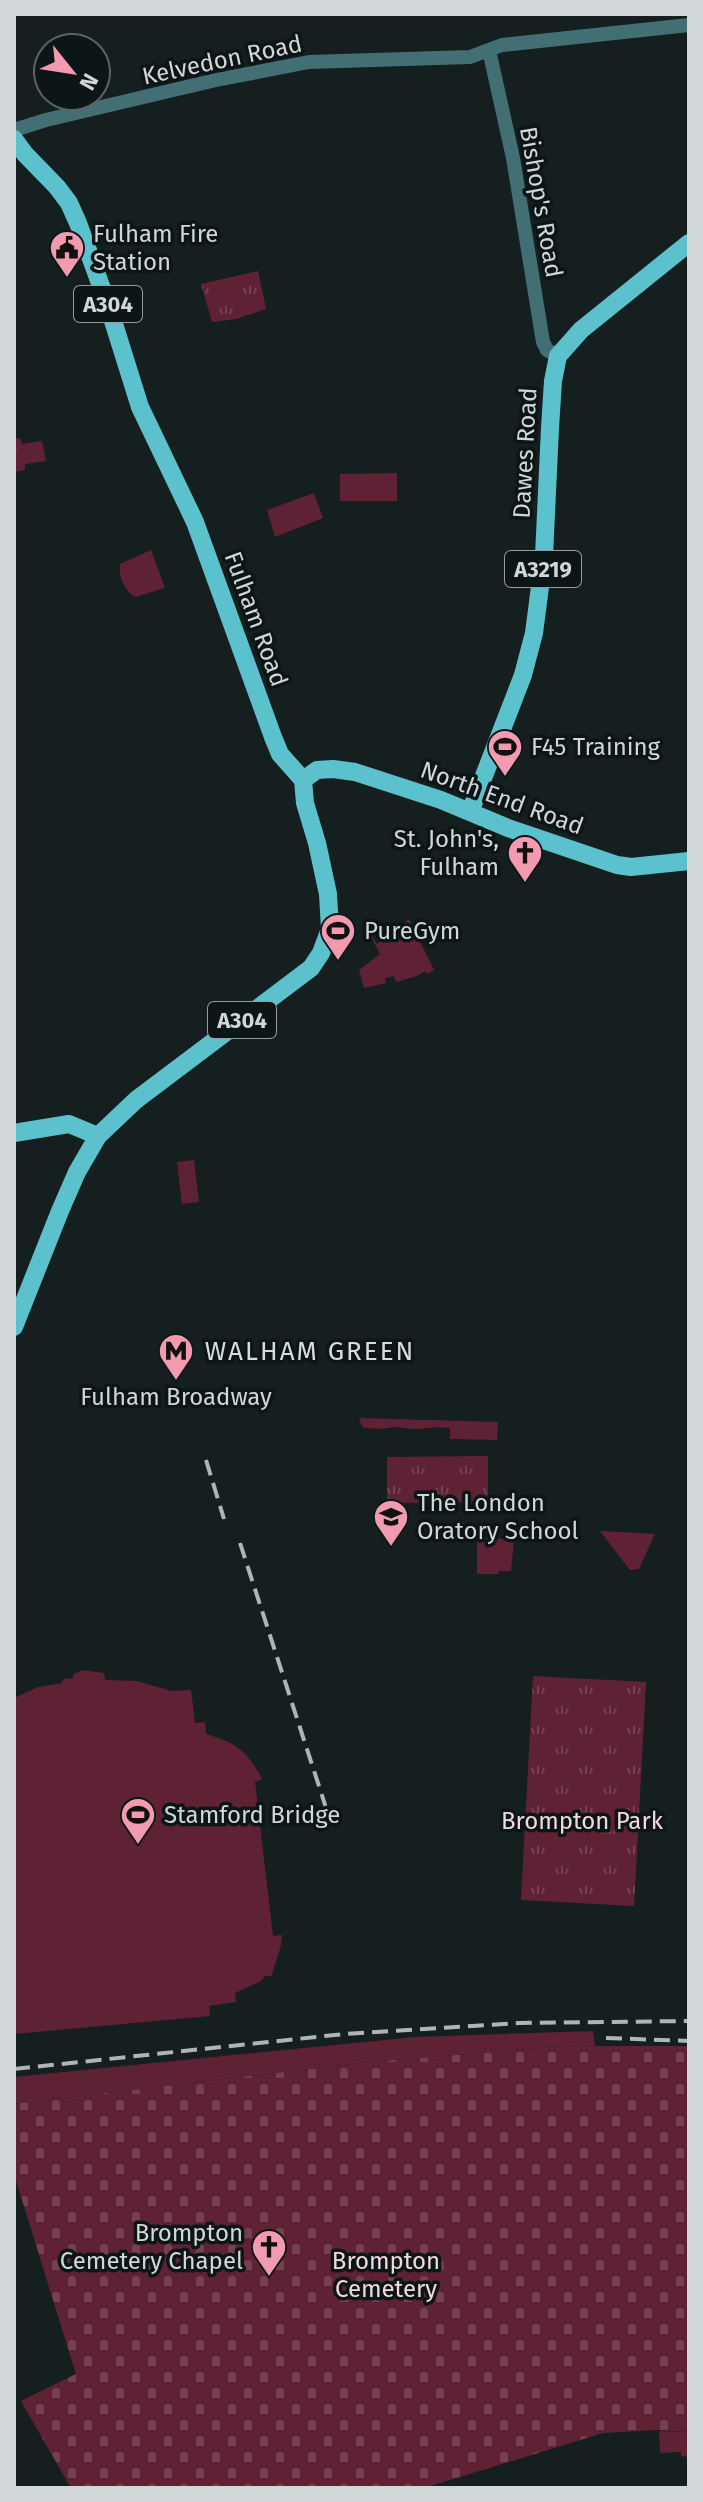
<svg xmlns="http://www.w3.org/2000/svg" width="703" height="2502" font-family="'Fira Sans',sans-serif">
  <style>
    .green { fill: #5f2235 }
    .cemetery { fill: url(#cemetery-stones) }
    .park { fill: url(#park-tufts) }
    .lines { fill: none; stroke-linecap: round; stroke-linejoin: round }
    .minor { stroke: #416f74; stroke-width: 14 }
    .major { stroke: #5bc2cd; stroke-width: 18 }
    .rail { stroke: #afb5b6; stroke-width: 4; stroke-dasharray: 16 8; stroke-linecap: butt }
    .labels { text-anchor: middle; stroke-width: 7; stroke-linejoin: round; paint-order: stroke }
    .shield { fill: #0d1617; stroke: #969d9e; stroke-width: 2 }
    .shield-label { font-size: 22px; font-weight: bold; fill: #d1d7d8 }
    .street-label { font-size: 24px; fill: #d1d7d8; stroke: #0d1617 }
    .poi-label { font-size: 24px; fill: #d1d7d8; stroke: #0d1617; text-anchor: start }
    .park-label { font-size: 24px; fill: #f3d9df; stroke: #0d1617 }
    .neighbourhood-label { font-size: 26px; letter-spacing: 2px; fill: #d1dddf; stroke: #0d1617 }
  </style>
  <defs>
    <pattern id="cemetery-stones" width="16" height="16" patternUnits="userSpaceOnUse" patternTransform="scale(2)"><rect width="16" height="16" fill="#5f2235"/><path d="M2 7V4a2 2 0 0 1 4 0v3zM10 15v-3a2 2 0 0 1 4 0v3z" fill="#754152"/></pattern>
    <pattern id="park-tufts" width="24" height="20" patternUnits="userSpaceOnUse" patternTransform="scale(2)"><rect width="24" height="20" fill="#5f2235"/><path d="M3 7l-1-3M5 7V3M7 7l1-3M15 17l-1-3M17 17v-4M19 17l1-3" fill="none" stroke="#754152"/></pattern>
  </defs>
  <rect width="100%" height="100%" fill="#161f20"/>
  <path class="green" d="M397,473V501H340V474Z
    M314,493L323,518L275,537L267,510Z
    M151,550L165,588L135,597C125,592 118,575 120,564Z
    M409,919L434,970L428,974L425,971L417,976L396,982L394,976L385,978L386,983L364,988L359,970L380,954L370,935L371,934L377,944Z
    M194,1160L199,1202L182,1204L177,1162Z
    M359,1418L498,1422L497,1440L450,1439V1428C438,1426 428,1428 416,1429C407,1429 397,1426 388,1428C379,1429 372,1429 362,1427Z
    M600,1531L655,1534L639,1569L630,1570Z
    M477,1538L514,1539L511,1571H499L498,1574H477Z
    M82,1670L104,1673L105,1680L136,1681L172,1691L191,1690L195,1723L205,1722L206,1734C237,1743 247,1751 262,1779L255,1782L273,1936L282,1935C282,1949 274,1964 272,1976H265L261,1981L235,1993L236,2002L209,2006L210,2016L14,2034V1698L38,1687L62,1683L63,1679L73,1678V1675Z
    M593,2031L595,2046L539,2048L360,2063L14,2104V2077L415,2037Z
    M659,2431L689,2432V2457L681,2456V2452L660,2453Z"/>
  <path class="cemetery" d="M595,2046H689V2432L658,2430L603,2433L424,2488H71L21,2401L76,2374L14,2174V2104L360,2063L539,2048Z"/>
  <path class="park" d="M258,271L266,309L236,319L212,322L201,284Z
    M20,438L22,444L42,441L46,461L25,464V470L14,472V439Z
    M488,1456V1502L387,1503V1457Z
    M533,1676L646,1682L634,1906L521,1900Z"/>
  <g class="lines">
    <path class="minor" d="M489,50L513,158L543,342L547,350L558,356
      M14,130L46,120L216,80L309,62L470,57L502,45L689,25"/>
    <path class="major" d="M14,139L25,154L57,187L69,203L78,223L109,308L140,407L195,522L273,737L280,754L303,780L305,803L317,843L328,894L330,929L321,953L311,968L136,1100L98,1136L77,1172L60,1211L14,1327
      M303,780L317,770L333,769L355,772L441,800L508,828L617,865L631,867L689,861
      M470,812L523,675L534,633L544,556L550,428L553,381L558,356L581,330L689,243
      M14,1133L69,1124L98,1136"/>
    <path class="rail" d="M206,1460L224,1519
      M240,1543L330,1820
      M606,2038L689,2041
      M14,2069L344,2034L519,2023L689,2021"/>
  </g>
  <defs>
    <symbol id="civic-pin" viewBox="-11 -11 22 30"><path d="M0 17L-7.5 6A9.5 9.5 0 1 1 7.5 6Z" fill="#f29ab0" stroke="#0d1617"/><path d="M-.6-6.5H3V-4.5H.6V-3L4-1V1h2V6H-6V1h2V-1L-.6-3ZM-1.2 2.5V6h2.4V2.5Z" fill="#111"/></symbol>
    <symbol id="stadium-pin" viewBox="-11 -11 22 30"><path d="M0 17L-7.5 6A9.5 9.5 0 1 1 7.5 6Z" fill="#f29ab0" stroke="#0d1617"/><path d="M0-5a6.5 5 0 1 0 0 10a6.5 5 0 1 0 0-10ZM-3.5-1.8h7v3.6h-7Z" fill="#111"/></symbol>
    <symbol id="church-pin" viewBox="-11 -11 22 30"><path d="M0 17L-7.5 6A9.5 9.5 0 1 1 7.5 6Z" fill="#f29ab0" stroke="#0d1617"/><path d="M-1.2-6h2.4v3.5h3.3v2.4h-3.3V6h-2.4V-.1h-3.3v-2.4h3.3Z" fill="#111"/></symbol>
    <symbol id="metro-pin" viewBox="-11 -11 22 30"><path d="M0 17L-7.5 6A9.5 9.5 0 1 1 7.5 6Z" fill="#f29ab0" stroke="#0d1617"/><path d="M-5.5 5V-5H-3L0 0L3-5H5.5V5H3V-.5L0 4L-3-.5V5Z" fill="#111"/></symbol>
    <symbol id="school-pin" viewBox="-11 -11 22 30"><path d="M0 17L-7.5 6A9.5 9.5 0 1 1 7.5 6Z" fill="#f29ab0" stroke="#0d1617"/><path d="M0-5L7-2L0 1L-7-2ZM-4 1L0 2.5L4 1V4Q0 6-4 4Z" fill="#111"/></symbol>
  </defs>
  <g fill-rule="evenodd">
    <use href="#civic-pin" x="47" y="228" width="40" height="54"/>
    <use href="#stadium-pin" x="485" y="727" width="40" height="54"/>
    <use href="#church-pin" x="505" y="833" width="40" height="54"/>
    <use href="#stadium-pin" x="318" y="911" width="40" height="54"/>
    <use href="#metro-pin" x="156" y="1331" width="40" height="54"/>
    <use href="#school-pin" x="371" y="1497" width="40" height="54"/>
    <use href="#stadium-pin" x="118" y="1795" width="40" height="54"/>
    <use href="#church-pin" x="249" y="2227" width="40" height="54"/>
  </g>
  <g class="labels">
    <g class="shield">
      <rect x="74" y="286" width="68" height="36" rx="6"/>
      <rect x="505" y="551" width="76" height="36" rx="6"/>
      <rect x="208" y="1002" width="68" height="36" rx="6"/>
    </g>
    <g class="shield-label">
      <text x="108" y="312">A304</text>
      <text x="543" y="577">A3219</text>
      <text x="242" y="1028">A304</text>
    </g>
    <g class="street-label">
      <text transform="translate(222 60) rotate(-12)" y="8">Kelvedon Road</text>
      <text transform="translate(541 202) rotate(80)" y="8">Bishop's Road</text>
      <text transform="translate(525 453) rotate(-87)" y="8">Dawes Road</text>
      <text transform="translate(256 619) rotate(70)" y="8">Fulham Road</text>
      <text transform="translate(502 798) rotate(20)" y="8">North End Road</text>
    </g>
    <g class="poi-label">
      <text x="93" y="242">Fulham Fire<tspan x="93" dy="28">Station</tspan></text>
      <text x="531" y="755">F45 Training</text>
      <text x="499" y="847" text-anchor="end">St. John's,<tspan x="499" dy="28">Fulham</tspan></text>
      <text x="364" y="939">PureGym</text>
      <text x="176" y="1405" text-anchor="middle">Fulham Broadway</text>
      <text x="417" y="1511">The London<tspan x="417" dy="28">Oratory School</tspan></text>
      <text x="164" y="1823">Stamford Bridge</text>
      <text x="243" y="2241" text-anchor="end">Brompton<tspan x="243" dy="28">Cemetery Chapel</tspan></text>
    </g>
    <g class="park-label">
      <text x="582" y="1829">Brompton Park</text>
      <text x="386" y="2269">Brompton<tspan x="386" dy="28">Cemetery</tspan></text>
    </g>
    <g class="neighbourhood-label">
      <text x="310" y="1360">WALHAM GREEN</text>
    </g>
  </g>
  <rect width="703" height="2502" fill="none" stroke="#d1d7d8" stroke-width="32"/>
  <g transform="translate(72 72) rotate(120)"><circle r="38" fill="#0d1617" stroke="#5b6364" stroke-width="2"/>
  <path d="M0-6L14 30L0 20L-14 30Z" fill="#f29ab0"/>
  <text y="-12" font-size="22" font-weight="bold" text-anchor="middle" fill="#d1d7d8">N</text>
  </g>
</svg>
